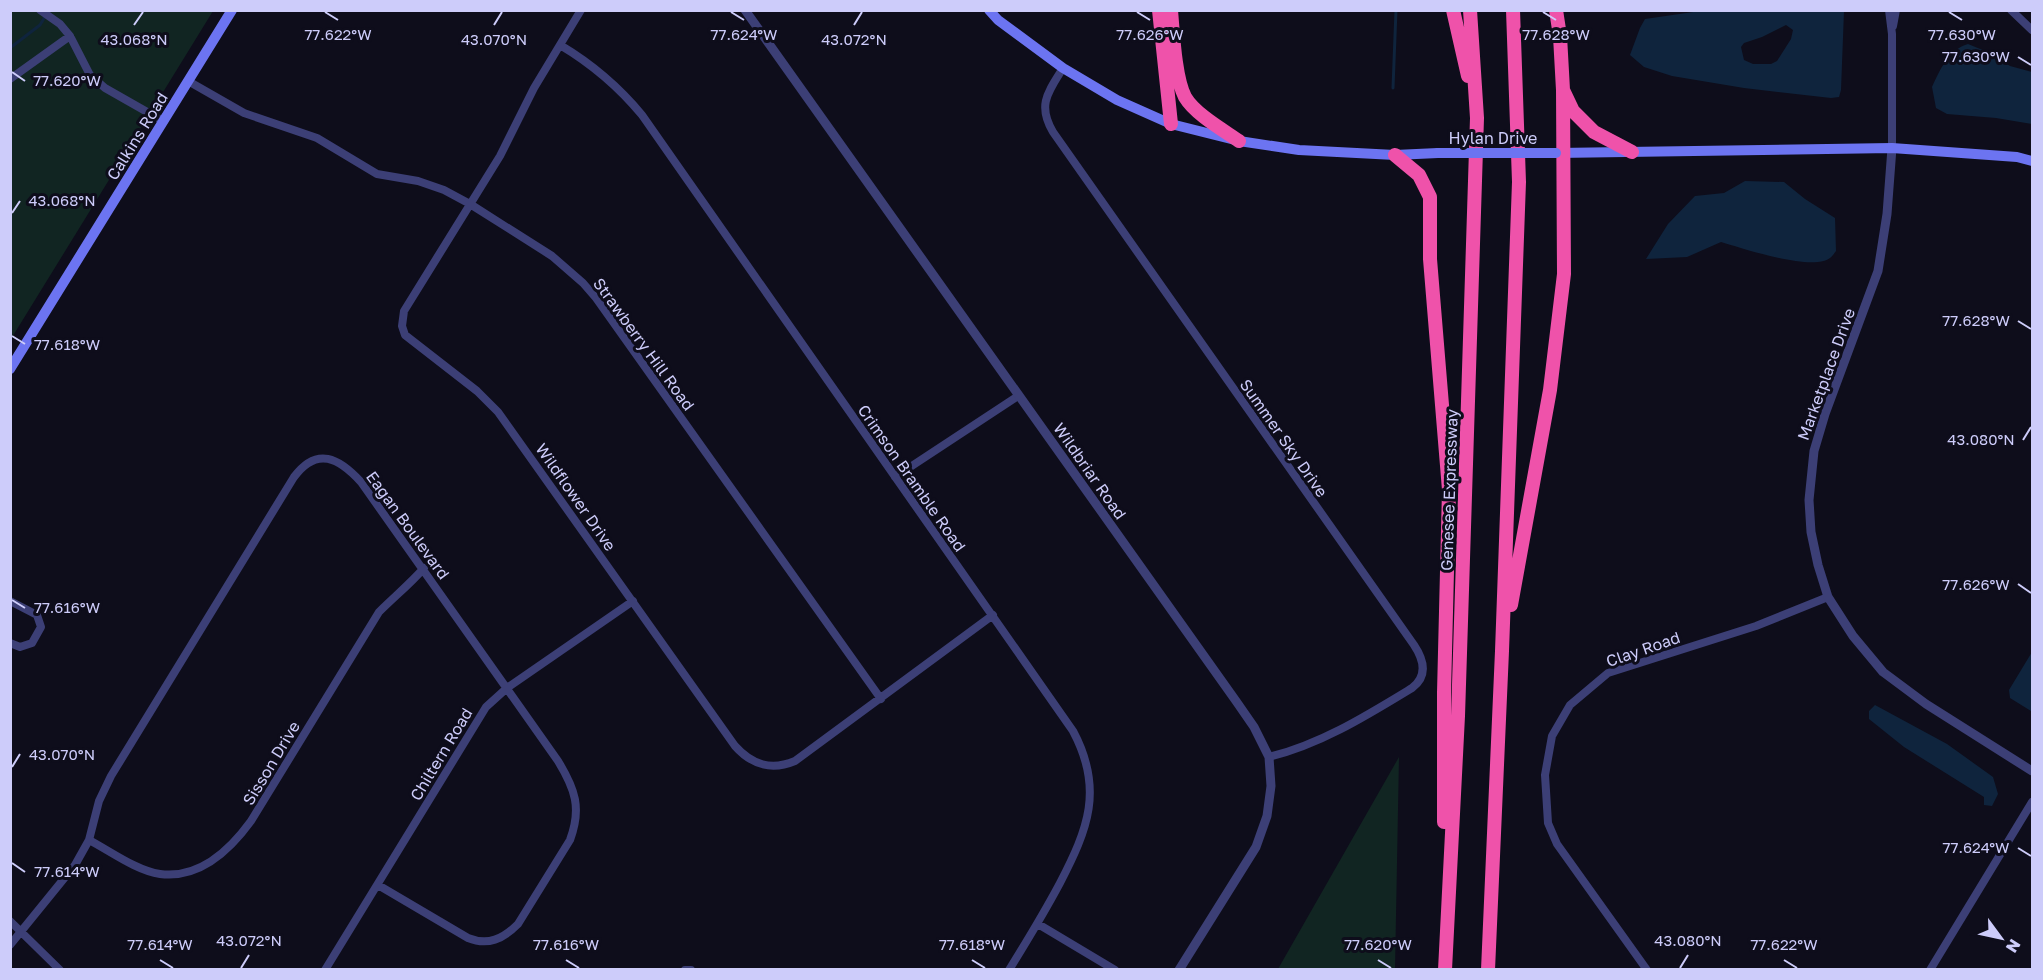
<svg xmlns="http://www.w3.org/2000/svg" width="2043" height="980" font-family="'Golos Text',sans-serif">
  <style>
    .green { fill: #112522 }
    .water { fill: #0f243d; fill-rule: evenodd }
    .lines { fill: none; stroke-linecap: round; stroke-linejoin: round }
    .stream { stroke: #0f243d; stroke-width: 3 }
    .minor { stroke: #3c3f76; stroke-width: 8 }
    .tertiary { stroke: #3c3f76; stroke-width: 9 }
    .secondary { stroke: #6c74f1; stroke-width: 10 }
    .motorway { stroke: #ef52aa; stroke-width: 14 }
    .secondary-bridge { stroke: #6c74f1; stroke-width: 10 }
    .ticks { fill: none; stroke: #cdccfa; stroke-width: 2 }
    .labels { text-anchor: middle; stroke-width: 6; stroke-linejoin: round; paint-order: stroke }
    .street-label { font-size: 16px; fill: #cdccfa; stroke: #0e0d1b }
    .ticks-label { font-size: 15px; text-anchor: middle; fill: #cdccfa; stroke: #0e0d1b; stroke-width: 6; stroke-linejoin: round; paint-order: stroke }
  </style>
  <rect width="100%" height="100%" fill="#0e0d1b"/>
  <path class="green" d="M11,11H213L11,339Z
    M1399,757L1395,969H1278Z"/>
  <path class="water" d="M1707,10L1844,11L1841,90L1839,97L1831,98L1744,88L1672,76L1644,67L1630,55L1640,28L1645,19ZM1786,25L1793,30L1791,39L1777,61L1771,64H1753L1744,60L1741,47L1744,43L1762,37Z
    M1968,44L1990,53L2010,66L2032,72V124L1996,118L1947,114L1936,108L1932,87C1940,70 1948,50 1968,44Z
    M1745,181L1784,182L1805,199L1835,218L1836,251C1834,253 1833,256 1830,258C1812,272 1742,248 1721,242L1687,257L1646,259L1668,224L1695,196L1724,193Z
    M2032,652V708L2031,711L2010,698L2009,690Z
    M1875,705L1947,744L1993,777L1998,794L1992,806L1984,805V797L1904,747L1869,719V711Z"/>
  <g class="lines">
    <path class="stream" d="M10,48L40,25L49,10
      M1393,88L1396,10"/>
    <path class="minor" d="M40,10L60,24L70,36L90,75L105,88L163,121
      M581,10L534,88L500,156L404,311L402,326L405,335L477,391L498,412L735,746C752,765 771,771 795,761L993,615
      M1889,10L1892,34V148
      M2011,10L2032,30
      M1893,26L1896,10
      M560,45C592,64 618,86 642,115L1073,731C1104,789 1088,829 1060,883C1044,913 1027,941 1009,970
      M1063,68C1048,92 1037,105 1053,132L1414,645C1424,660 1428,676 1412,688C1366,716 1321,744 1269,757
      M10,79L70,36
      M188,81L244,113L317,138L377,174L418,181L444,190L470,204L552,256L583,283L596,298L881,699
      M895,477L1018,396
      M10,601L37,615L41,627L32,643L20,647L10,643
      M89,840C110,851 137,871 160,874C199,879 230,850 251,821L379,612C394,597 410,584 424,568
      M10,921L60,970
      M1038,924L1115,970
      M10,945L75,865L89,840L99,801L111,776L294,477C317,446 339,458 361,482L558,761C575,789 582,808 570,840L518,924C503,939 488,946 468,938L378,885
      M325,970L486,707L507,688L633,601
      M685,970H691
      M1647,970L1557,844L1548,823L1545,775L1552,736L1570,705L1608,673L1756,626L1828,597
      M1930,970L2032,802"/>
    <path class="tertiary" d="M745,10L1236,701L1254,727L1269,757L1271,786L1267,816L1256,847L1179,970
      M1892,148L1887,214L1878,271L1825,414L1814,451L1809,500L1811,532L1818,565L1828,597L1853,636L1883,672L1926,704L2032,771"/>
    <path class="secondary" d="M989,10L998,20L1063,68L1117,100L1171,124L1239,141L1299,150L1395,155L1438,153
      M1557,153L1892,148L2017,157L2032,161
      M10,369L232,10"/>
    <path class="motorway" d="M1159,10L1171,124
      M1171,10C1173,33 1175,78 1185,97C1195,114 1223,130 1239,141
      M1453,10L1468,76
      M1556,10L1560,36L1563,90L1573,111L1594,132L1632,152
      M1395,155L1419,175L1430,197V259L1449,490L1444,693V822
      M1511,605L1550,390L1564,274L1563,90
      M1445,970L1458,716L1477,118L1470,10
      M1488,970L1502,651L1519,182L1513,10"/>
    <path class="secondary-bridge" d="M1438,153H1556"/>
  </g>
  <path class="ticks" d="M325,12L338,20M731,12L744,20M1137,12L1150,20M1543,12L1556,20M1949,12L1962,20M134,25L143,12M494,25L502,12M854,25L862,12M2018,57L2031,65M12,72L25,81M12,213L20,201M2018,321L2031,329M12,336L25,344M2023,440L2031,427M2018,584L2031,593M12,600L25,608M12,767L20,754M2018,848L2031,856M12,863L25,872M160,960L173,968M566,960L579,968M972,960L985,968M1378,960L1391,968M1784,960L1797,968M241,968L249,955M1680,968L1688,955"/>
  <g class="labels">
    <g class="street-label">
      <text transform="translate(137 136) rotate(-58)" y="6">Calkins Road</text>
      <text x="1493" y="144">Hylan Drive</text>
      <text transform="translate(644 344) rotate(54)" y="6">Strawberry Hill Road</text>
      <text transform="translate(1826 374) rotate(-70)" y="6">Marketplace Drive</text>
      <text transform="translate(1284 438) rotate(55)" y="6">Summer Sky Drive</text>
      <text transform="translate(1090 471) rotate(55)" y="6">Wildbriar Road</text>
      <text transform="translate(912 478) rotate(55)" y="6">Crimson Bramble Road</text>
      <text transform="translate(1449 490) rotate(-88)" y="6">Genesee Expressway</text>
      <text transform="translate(576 497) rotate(55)" y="6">Wildflower Drive</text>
      <text transform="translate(408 525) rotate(54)" y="6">Eagan Boulevard</text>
      <text transform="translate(1643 649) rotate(-19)" y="6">Clay Road</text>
      <text transform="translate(441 754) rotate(-59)" y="6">Chiltern Road</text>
      <text transform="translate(271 763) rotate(-59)" y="6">Sisson Drive</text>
    </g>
  </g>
  <g class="ticks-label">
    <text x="338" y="40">77.622°W</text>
    <text x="1150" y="40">77.626°W</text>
    <text x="1556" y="40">77.628°W</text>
    <text x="744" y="40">77.624°W</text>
    <text x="1962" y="40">77.630°W</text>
    <text x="134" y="45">43.068°N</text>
    <text x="494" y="45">43.070°N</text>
    <text x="854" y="45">43.072°N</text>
    <text x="1976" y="62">77.630°W</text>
    <text x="67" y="86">77.620°W</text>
    <text x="62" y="206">43.068°N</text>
    <text x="1976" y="326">77.628°W</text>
    <text x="67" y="350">77.618°W</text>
    <text x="1981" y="445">43.080°N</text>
    <text x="1976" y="590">77.626°W</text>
    <text x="67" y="613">77.616°W</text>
    <text x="62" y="760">43.070°N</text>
    <text x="1976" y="853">77.624°W</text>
    <text x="67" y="877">77.614°W</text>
    <text x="249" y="946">43.072°N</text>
    <text x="1688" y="946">43.080°N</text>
    <text x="160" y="950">77.614°W</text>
    <text x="566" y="950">77.616°W</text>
    <text x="972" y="950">77.618°W</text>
    <text x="1378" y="950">77.620°W</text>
    <text x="1784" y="950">77.622°W</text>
  </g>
  <rect width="2043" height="980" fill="none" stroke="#cdccfa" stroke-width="24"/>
  <g transform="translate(2001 938) rotate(123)" stroke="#0e0d1b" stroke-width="4.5" paint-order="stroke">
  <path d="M0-4.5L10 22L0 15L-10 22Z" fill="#cdccfa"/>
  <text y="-9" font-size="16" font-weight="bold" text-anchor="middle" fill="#cdccfa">N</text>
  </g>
</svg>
